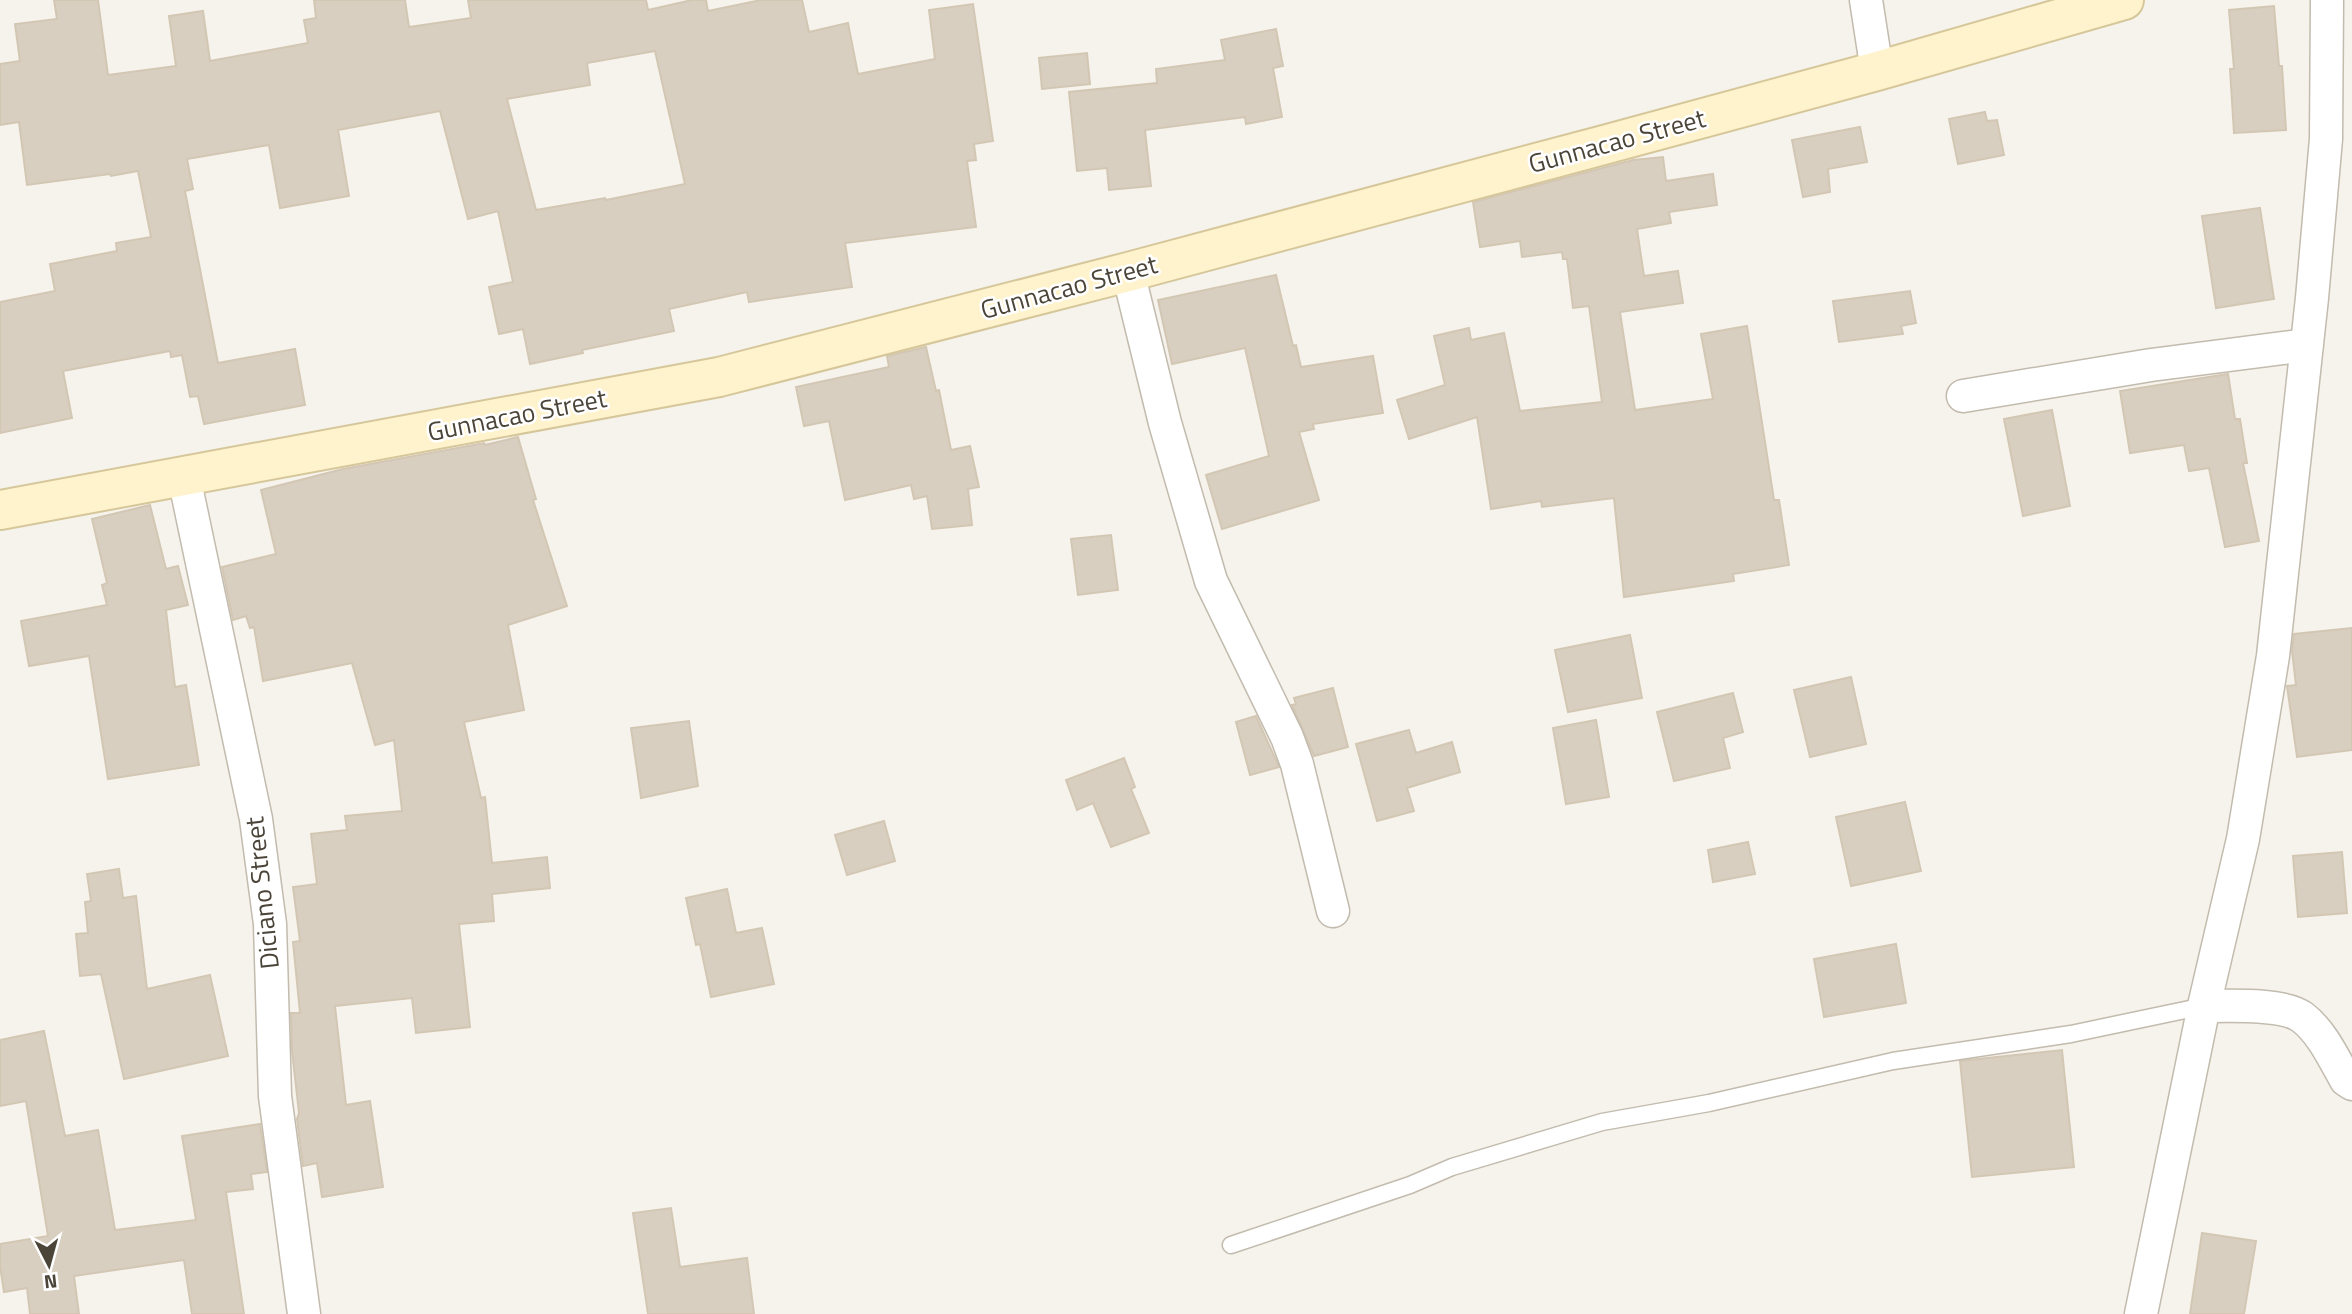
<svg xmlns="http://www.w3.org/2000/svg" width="2352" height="1314" font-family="'Titillium Web',sans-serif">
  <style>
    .building { fill: #d8cfc1; stroke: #d3c7b4; stroke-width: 2; fill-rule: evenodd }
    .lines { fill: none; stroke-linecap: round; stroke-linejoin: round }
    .lane-casing { stroke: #c2bbae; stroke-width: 19 }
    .street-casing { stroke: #c2bbae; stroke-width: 35 }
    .secondary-casing { stroke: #d6c79b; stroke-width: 42 }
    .lane { stroke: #fff; stroke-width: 16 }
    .street { stroke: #fff; stroke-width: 32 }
    .secondary { stroke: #fff3cd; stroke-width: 38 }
    .labels { text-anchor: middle; stroke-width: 5; stroke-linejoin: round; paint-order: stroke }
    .street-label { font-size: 26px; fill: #4b4439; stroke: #fff }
  </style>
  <rect width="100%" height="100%" fill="#f6f3ec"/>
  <path class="building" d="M54,0H98L108,75L176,66L169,16L203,11L210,61L308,43L304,20L316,18L314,0H405L409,27L471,18L468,0H646L648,10L692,0H706L708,11L761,0H802L809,32L848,23L858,74L935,59L929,10L973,4L993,141L974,144L976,160L967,161L976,227L845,243L852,287L749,302L747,292L669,309L674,331L582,350L583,353L530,364L523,329L499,334L489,287L513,282L498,211L468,219L440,111L338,130L349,196L280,208L269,145L187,159L193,189L185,191L218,363L295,349L305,405L204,424L198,396L190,397L182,355L171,357L170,351L63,371L72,418L0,433V302L55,291L50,264L117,251L116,243L151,237L138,171L111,176L110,174L27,185L19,122L0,125V64L20,61L15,24L57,19ZM655,51L685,184L606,200L605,198L536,210L507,99L590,85L587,63Z
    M2274,6L2279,66H2282L2286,130L2234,133L2230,69H2234L2229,10Z
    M1276,29L1283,66L1273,68L1282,117L1246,124L1245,117L1145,130L1151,186L1109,190L1107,168L1077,171L1069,92L1157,83L1156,69L1225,60L1221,40Z
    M1087,53L1090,84L1042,89L1039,58Z
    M1985,112L1987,121L1997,120L2004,155L1958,164L1949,119Z
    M1860,127L1867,162L1828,169L1830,192L1803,197L1792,140Z
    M1663,157L1666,181L1713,174L1717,205L1669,212L1671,223L1637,229L1644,276L1678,271L1683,303L1620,312L1635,410L1713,399L1701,334L1747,326L1774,500H1779L1789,565L1733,574L1734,581L1624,597L1614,498L1542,507L1541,501L1491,509L1477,417L1409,439L1397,400L1445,385L1434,336L1469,328L1471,340L1504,333L1520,411L1602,402L1589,306L1573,308L1567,259H1563L1562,252L1522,257L1520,241L1480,247L1473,202L1633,160Z
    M2260,208L2274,299L2216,308L2202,216Z
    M1276,275L1293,346L1296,345L1301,367L1373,356L1383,413L1313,424L1314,429L1299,432L1319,500L1222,529L1206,475L1269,456L1245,348L1172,364L1158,300Z
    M1910,291L1916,323L1901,326L1903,334L1839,342L1833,301Z
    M926,347L936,391L939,390L951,450L970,446L979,487L968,489L972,525L932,529L927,496L914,499L911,485L845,500L829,421L804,426L796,387L889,367L887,356Z
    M2228,374L2235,419H2240L2247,463H2243L2259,541L2225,547L2209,468L2189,471L2184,445L2130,453L2120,391Z
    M2052,410L2070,506L2023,516L2004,419Z
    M518,437L536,499L533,500L567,606L508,625L524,710L464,722L481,798L485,797L492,863L547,857L550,888L492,894L494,921L459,924L470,1027L416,1033L412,998L335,1006L346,1105L370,1101L383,1187L322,1197L317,1163L303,1166L297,1119L299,1113L292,1051L291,1013H300L293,942L300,941L293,887L317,884L311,834L347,830L345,816L402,811L394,740L375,745L352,663L263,681L254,627L250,628L246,616L233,620L222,567L276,554L261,490L343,469L484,443L485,445Z
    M150,505L166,569L178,566L188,605L166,610L175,687L186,685L199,765L108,779L89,656L29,666L21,621L107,605L102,585L107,583L92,519Z
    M1111,535L1118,590L1078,595L1071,539Z
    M2352,628V750L2297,757L2287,686L2296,685L2292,651L2294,634Z
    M1630,635L1642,698L1568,712L1555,650Z
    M1851,677L1866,744L1810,757L1794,690Z
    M1333,688L1348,747L1314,756L1292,705L1296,704L1294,698Z
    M1733,693L1743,732L1723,738L1730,768L1674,781L1657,712Z
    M1256,716L1279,767L1250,775L1236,722Z
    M1596,720L1609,797L1566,804L1553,728Z
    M689,721L698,786L641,798L631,728Z
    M1409,730L1416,753L1452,742L1460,772L1407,788L1414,811L1377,821L1356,744Z
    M1124,758L1135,787L1131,789L1149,833L1111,847L1093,803L1077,810L1066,780Z
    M1905,802L1921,871L1851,886L1836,817Z
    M884,821L895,861L847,875L835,835Z
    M1748,842L1755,874L1713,882L1708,850Z
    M2342,852L2347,913L2298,917L2293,856Z
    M119,869L123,898L136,896L147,989L210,975L228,1056L124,1079L101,974L80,976L76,934L88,933L85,902L91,901L87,874Z
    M727,889L736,933L762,928L774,984L711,997L700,944L696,945L686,898Z
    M1896,944L1906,1003L1824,1017L1814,959Z
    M44,1031L65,1136L98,1130L115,1230L196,1220L182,1136L260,1124L267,1172L251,1174L253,1189L226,1192L244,1314H192L184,1260L74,1276L79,1314H30L27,1288L4,1292L0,1266V1244L48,1236L26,1101L0,1106V1040Z
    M2062,1050L2074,1167L1972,1177L1960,1061Z
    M671,1208L680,1267L747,1258L754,1314H648L633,1213Z
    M2202,1233L2256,1241L2244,1314H2190Z"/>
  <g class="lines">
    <defs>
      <path id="lane" d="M1231,1245L1410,1185L1452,1167L1602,1122L1709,1103L1893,1061L2071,1034L2204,1006"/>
      <path id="street" d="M1866,0L1877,71
        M1128,272L1165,423L1211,581L1287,737L1297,764L1333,911
        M1963,396L2151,365L2307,345
        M184,477L256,819L270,924L275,1096L304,1314
        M2204,1006C2228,1006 2283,1003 2302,1017C2322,1032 2334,1059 2346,1080L2352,1084
        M2141,1314L2204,1006L2243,839L2273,656L2312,298L2326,139L2327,0"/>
      <path id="secondary" d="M0,510L719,377L1128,272L1600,146L1877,71L2124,0"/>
    </defs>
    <use href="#lane" class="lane-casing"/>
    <use href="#street" class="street-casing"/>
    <use href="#secondary" class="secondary-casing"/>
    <use href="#lane" class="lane"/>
    <use href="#street" class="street"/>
    <use href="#secondary" class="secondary"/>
  </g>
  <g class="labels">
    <g class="street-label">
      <text transform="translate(1617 141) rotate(-15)" y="9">Gunnacao Street</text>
      <text transform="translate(1069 287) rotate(-15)" y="9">Gunnacao Street</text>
      <text transform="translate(517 415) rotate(-11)" y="9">Gunnacao Street</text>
      <text transform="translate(262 893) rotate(-96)" y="9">Diciano Street</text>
    </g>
  </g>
  <g transform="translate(49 1265) rotate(174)" stroke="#ffffff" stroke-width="5" paint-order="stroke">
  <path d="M0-5L12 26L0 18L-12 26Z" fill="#4b4439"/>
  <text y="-10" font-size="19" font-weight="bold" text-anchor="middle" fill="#4b4439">N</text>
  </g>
</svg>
